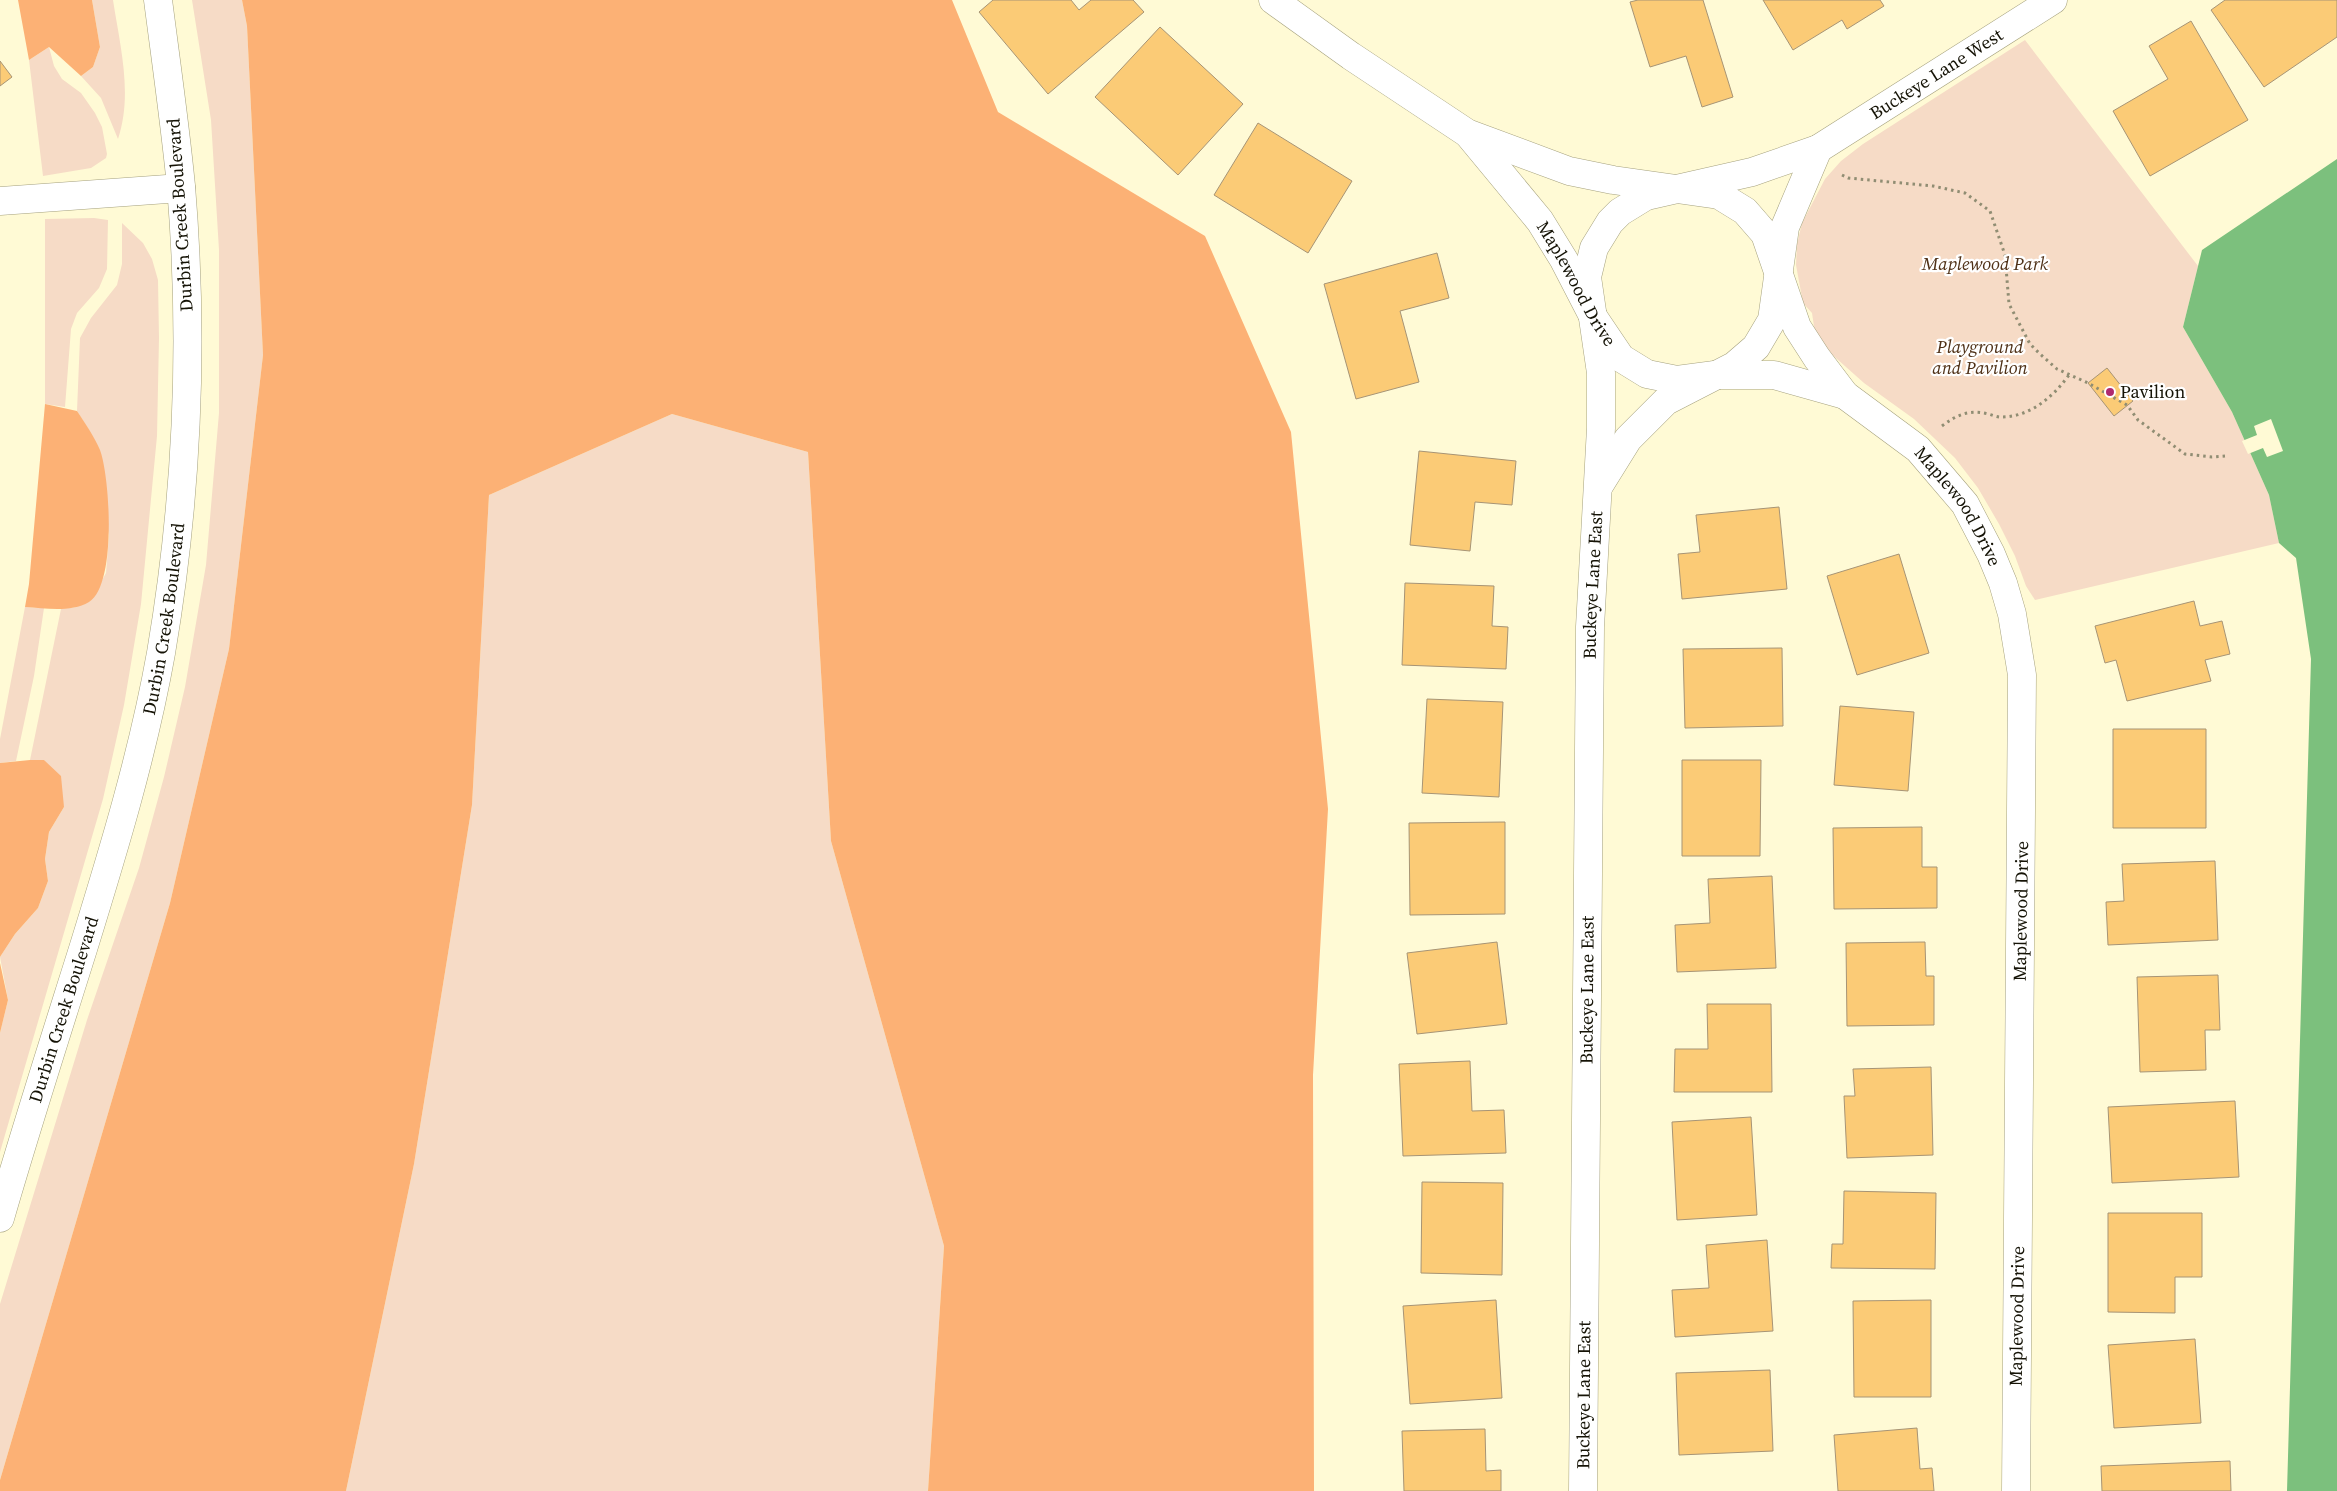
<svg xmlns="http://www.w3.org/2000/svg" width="2337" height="1491" font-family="'Source Serif 4',serif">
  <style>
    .green { fill: #f6dbc6 }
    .forest { fill: #fcb175 }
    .water { fill: #7cc07d }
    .pier { fill: #fffad5 }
    .building { fill: #fbcb76; stroke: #a79475 }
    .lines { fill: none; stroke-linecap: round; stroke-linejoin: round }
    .minor-casing { stroke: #a5a17e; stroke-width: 29 }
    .tertiary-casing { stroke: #a5a17e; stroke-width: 29 }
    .path { stroke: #908d73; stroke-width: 3; stroke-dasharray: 2.5 4; stroke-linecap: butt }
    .minor { stroke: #fff; stroke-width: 28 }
    .tertiary { stroke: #fff; stroke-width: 28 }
    .poi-dot { fill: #af296e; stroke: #fff; stroke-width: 2 }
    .labels { text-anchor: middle; stroke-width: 4.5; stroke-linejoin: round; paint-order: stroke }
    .street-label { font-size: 18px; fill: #151306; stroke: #fff }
    .park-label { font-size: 18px; font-style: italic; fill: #4f3117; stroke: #fff }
    .poi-label { font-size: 18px; fill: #151306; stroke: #fff; text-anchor: start }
  </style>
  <rect width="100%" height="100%" fill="#fffad5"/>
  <path class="green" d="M92,0H113C120,46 133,94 118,139L101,98L81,76L93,67L100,47Z
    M192,0H242L247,26L263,355L229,649L170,903L0,1480V1304L87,1020L139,868L164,777L185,687L206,565L219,413V250L211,120Z
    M2025,40L2198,266L2183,327L2232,412L2269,495L2279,543L2035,600L2026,586L2015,556L1999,524L1978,488L1955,458L1914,419L1864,383L1828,351L1815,333L1812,313L1803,303L1796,265L1797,244L1802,223L1825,179L1841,161L1863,144Z
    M49,47L54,66L62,79L81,93L95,113L102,127L107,154L106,158L91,168L43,176L29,60Z
    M94,218L108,220L107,269L99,288L77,313L71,329L65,407L45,404V219Z
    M122,223L143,243L152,259L158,280L159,338L157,436L141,604L124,705L103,799L0,1152V1033L8,1000L0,957L15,934L38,908L48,881L45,859L49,832L64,807L44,760H30L61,609L76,607L91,600L106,573L109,535L89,430L77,411L80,338L91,318L117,285L122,264Z
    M672,414L808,452L831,841L944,1246L928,1491H346L414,1164L472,805L489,495Z
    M25,607L44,608L34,676L16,761L0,763V739Z"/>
  <path class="forest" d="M18,0H92L100,47L93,67L81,76L49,47L29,60Z
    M242,0H952L998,112L1205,236L1291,432L1328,809L1313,1075L1314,1491H928L944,1246L831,841L808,452L672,414L489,495L472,805L414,1164L346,1491H0V1480L170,903L229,649L263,355L247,26Z
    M45,404L77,411C85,423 94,436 100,450C110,477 117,585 89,602C70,613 45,608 25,607L29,584Z
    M30,760H44L61,776L64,807L49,832L45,859L48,881L38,908L15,934L0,957V763Z
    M0,963L8,1000L0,1033Z"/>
  <path class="water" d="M2337,159V1491H2287L2311,659L2296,558L2279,543L2269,495L2232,412L2183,327L2202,250Z"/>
  <path class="pier" d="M2271,419L2283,451L2267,457L2263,448L2248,454L2242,441L2257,435L2254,426Z"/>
  <path class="building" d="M993,0H1071L1079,10L1091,0H1133L1144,12L1048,94L979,12Z
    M1638,0H1703L1733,97L1702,107L1686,56L1650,67L1630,2Z
    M1763,0H1880L1884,6L1847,29L1842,20L1793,50Z
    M2225,0H2337V37L2264,87L2211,10Z
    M2191,21L2248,120L2150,176L2113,111L2168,79L2149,46Z
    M1160,27L1243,104L1178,175L1095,97Z
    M0,61L12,77L0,86Z
    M1258,123L1352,181L1308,253L1214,195Z
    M1437,253L1449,298L1400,311L1419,382L1356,399L1324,284Z
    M2107,368L2133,401L2114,416L2088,383Z
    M1419,451L1516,461L1512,505L1475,502L1470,551L1410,545Z
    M1779,507L1787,589L1682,599L1678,554L1700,552L1696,515Z
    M1899,554L1929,653L1857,675L1827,576Z
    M1405,583L1494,586L1492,626L1508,627L1506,669L1402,665Z
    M2194,601L2200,626L2222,621L2230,654L2205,660L2211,681L2127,701L2116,660L2105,663L2095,626Z
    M1782,648L1783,726L1685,728L1683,649Z
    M1427,699L1503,702L1499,797L1422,793Z
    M1840,706L1914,712L1908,791L1834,785Z
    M2113,729H2206V828H2113Z
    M1682,760H1761L1760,856H1682Z
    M1505,822V914L1410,915L1409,823Z
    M1922,827V867H1937V908L1834,909L1833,828Z
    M2215,861L2218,940L2108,945L2106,902L2124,901L2122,864Z
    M1772,876L1776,968L1677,972L1675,925L1710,923L1708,879Z
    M1497,942L1507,1024L1417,1034L1407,953Z
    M1925,942L1926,976H1934V1025L1847,1026L1846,943Z
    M2218,975L2220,1030H2205L2206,1070L2140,1072L2137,977Z
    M1707,1004H1771L1772,1092H1674L1675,1049H1708Z
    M1470,1061L1472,1111L1504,1110L1506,1153L1403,1156L1399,1064Z
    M1931,1067L1933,1155L1847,1158L1844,1096H1855L1853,1069Z
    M2235,1101L2239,1177L2112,1183L2108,1107Z
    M1751,1117L1757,1215L1677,1220L1672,1122Z
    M1422,1182L1503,1183L1502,1275L1421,1273Z
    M1844,1191L1936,1193L1935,1269L1831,1268L1832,1244H1843Z
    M2108,1213H2202V1277H2175V1313L2108,1312Z
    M1767,1240L1773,1331L1675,1337L1672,1290L1709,1288L1706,1245Z
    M1496,1300L1502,1398L1410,1404L1403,1306Z
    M1931,1300V1397H1854L1853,1301Z
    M2195,1339L2201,1423L2114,1428L2108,1345Z
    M1770,1370L1773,1451L1679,1455L1676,1373Z
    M1917,1428L1920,1469L1932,1468L1934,1491H1838L1834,1435Z
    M1485,1429L1486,1471L1501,1470V1491H1404L1402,1431Z
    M2230,1461L2231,1491H2102L2101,1466Z"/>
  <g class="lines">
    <defs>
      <g id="minor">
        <path id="s1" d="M1273,0L1351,56L1467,133L1569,171L1613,180L1719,195L1745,211L1765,234L1797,327L1817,358L1845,395L1918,449L1965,504L1991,554L2003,583L2012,614L2022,675L2016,1491"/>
        <path id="s2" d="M1469,135L1540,221L1564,260L1594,318L1621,358L1647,374L1677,380L1715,375H1774L1845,395"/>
        <path d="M0,201L181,188"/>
        <path d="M1600,484L1628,439L1666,401L1734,366L1756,347L1772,320L1785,227L1818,149"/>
        <path id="s3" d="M1583,1491L1590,627L1601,428V373L1587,277L1594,248L1610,222L1620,212L1646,196L1752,172L1818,149L2053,0"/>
      </g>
      <g id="tertiary">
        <path id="s4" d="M0,1218C26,1128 55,1038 83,949C113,852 143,754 161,653C187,500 194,341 181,186C175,124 166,62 158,0"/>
      </g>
    </defs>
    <use href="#minor" class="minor-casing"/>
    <use href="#tertiary" class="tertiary-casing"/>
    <path class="path" d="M1842,175L1848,178L1933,186L1965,193L1990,211L2005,255L2009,304L2030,344L2040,354L2057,369L2088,383L2127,405L2138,420L2185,454L2212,457L2225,456
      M1942,426C1956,415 1970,409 1988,414C1993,415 1998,418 2003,417C2031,416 2053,397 2069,375"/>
    <use href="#minor" class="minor"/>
    <use href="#tertiary" class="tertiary"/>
  </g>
  <circle class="poi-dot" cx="2110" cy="392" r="5"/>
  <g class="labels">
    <g class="street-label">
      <text dy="6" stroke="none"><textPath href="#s3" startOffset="1639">Buckeye Lane West</textPath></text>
      <text transform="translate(180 215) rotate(-94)" y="6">Durbin Creek Boulevard</text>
      <text dy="6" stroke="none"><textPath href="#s2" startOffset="184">Maplewood Drive</textPath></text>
      <text dy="6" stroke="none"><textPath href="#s1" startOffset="900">Maplewood Drive</textPath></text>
      <text dy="6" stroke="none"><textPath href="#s3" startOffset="906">Buckeye Lane East</textPath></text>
      <text dy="6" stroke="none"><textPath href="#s4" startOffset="622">Durbin Creek Boulevard</textPath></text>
      <text transform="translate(2021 911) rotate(-89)" y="6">Maplewood Drive</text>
      <text dy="6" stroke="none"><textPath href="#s3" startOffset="501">Buckeye Lane East</textPath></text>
      <text dy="6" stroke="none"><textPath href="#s4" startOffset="218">Durbin Creek Boulevard</textPath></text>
      <text transform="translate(2017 1316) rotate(-89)" y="6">Maplewood Drive</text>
      <text dy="6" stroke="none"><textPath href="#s3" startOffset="96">Buckeye Lane East</textPath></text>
    </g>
    <g class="park-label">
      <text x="1985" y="270">Maplewood Park</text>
      <text x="1980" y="353">Playground<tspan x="1980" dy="21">and Pavilion</tspan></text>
    </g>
    <g class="poi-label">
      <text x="2120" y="398">Pavilion</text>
    </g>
  </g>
</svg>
